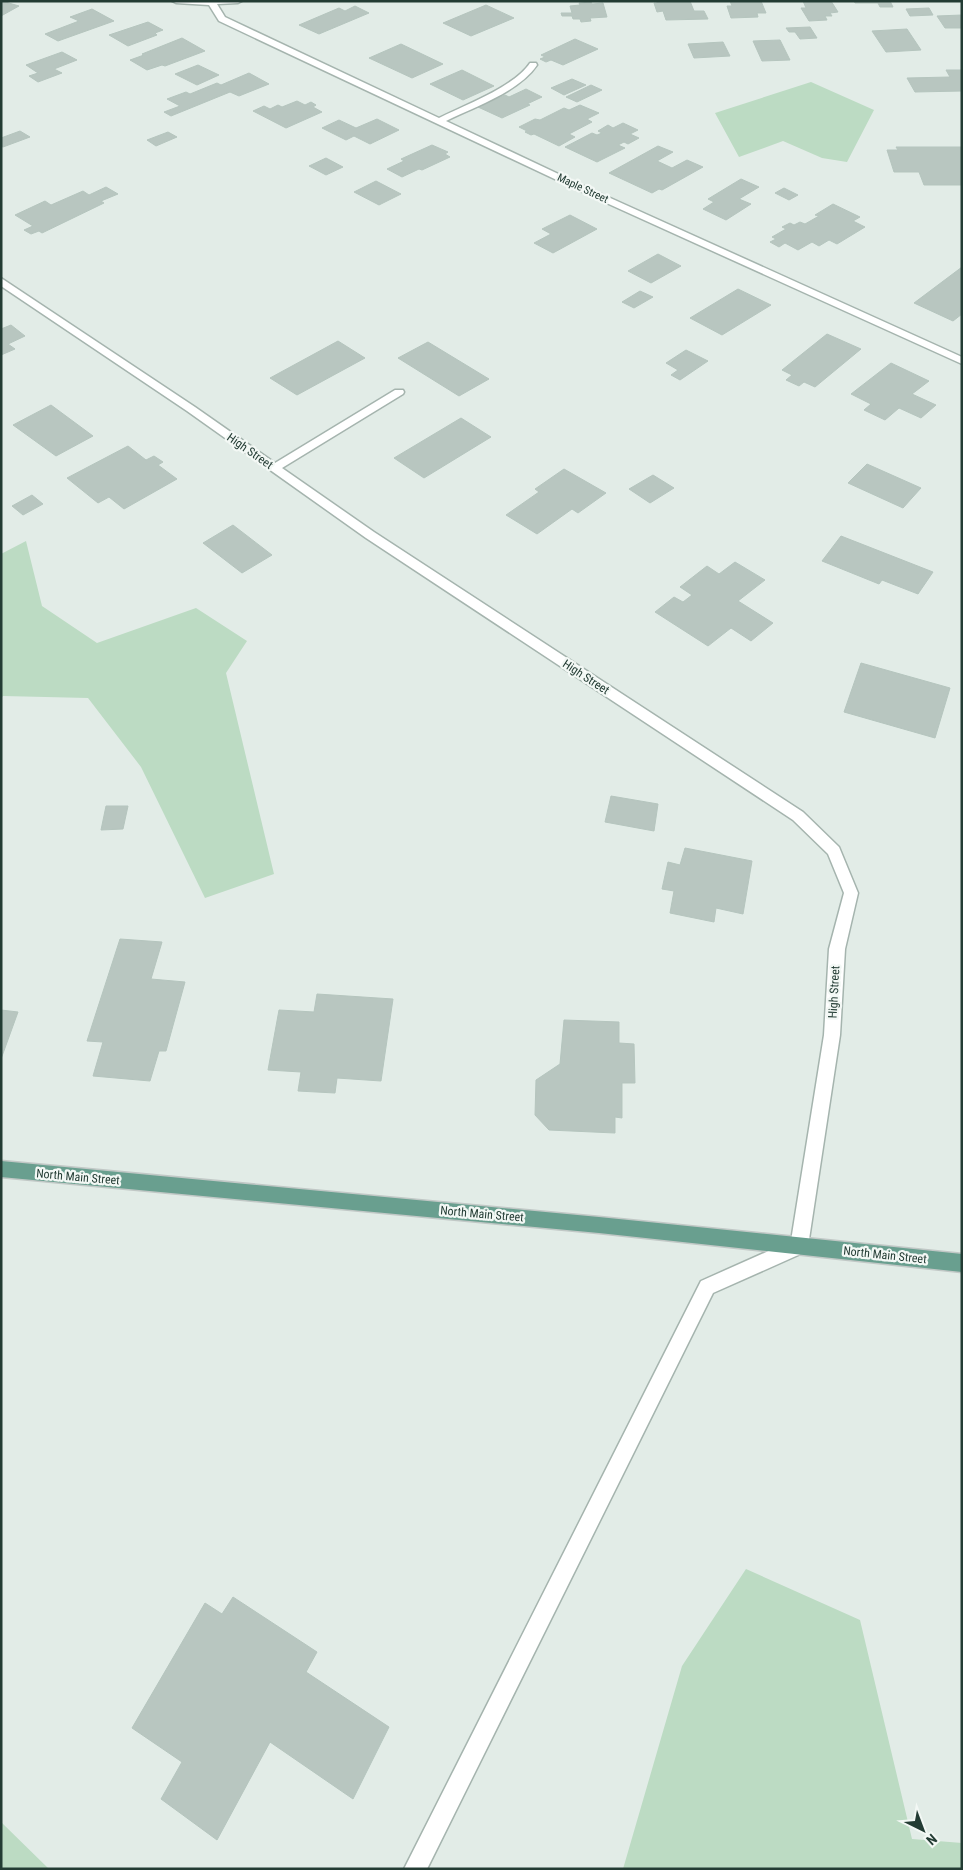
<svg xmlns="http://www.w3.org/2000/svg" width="963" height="1870" font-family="'Roboto Condensed',sans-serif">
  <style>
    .green { fill: #bcdbc3 }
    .building { fill: #b8c6c0; stroke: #b5c5be }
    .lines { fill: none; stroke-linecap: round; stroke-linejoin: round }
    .minor-casing { stroke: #a5b4ae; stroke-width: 3 }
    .major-casing { stroke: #c1c8c6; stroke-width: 3 }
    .minor { fill: #fff; fill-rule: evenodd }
    .major { fill: #699f8f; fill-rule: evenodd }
    .labels { text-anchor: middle; stroke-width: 4.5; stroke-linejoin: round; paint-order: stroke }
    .far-street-label { font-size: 11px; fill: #233c34; stroke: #f3f8f5 }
    .street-label { font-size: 12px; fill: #233c34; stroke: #f3f8f5 }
  </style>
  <rect width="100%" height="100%" fill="#e2ece7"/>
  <path class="green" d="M811,82L874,110L847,162L822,158L783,141L739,157L715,113Z
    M26,541L42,606L97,643L196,608L247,641L226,673L274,874L205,898L141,767L88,698L3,696L1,698V554Z
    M746,1569L860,1620L912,1839L962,1843V1869H623L682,1666Z
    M1,1822L49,1869H1Z"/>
  <path class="building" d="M1,1H2L19,6L1,16Z
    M657,1H690L694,11H704L708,19L666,20L663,11L657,12L654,3H657Z
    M730,1H761L766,13H757L758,17L731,18L727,6H732Z
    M803,1H831L838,12L830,13L832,16H825L827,20L809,21L801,8H806Z
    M854,1H890L893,7H880L878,3H855Z
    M591,2L592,4L603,3L607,17L590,18L591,21L581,22L580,19H573L572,16H562L561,13H572L570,6L580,5L579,3Z
    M486,5L514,18L471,36L443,23Z
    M355,6L369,13L319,34L299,25L339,8L345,11Z
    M929,8L933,15L910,16L906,9Z
    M92,9L114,21L58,41L45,34L79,21L70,17Z
    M962,15V28H945L937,16Z
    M148,22L163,30L155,33L157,35L128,46L109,35Z
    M810,27L817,38L800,39L795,32H789L786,28Z
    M907,29L921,50L886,52L872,31Z
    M182,38L205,51L165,66L162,65L147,70L130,60L144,55L142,54Z
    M575,39L598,49L563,65L551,60L546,62L540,59L545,57L541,55Z
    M780,40L790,60L762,61L753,41Z
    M723,42L730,56L694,58L688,44Z
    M401,44L443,64L412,78L369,58Z
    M62,52L77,60L54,69L62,73L38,82L29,76L38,73L26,65Z
    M198,65L219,75L197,85L175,74Z
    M462,70L494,86L463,100L430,84Z
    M946,70H962V91L915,92L907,78L950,77Z
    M249,73L269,84L239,96L230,92L171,116L164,112L180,106L167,99L186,92L190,94L217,83L221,85Z
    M572,79L586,85L564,95L551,88Z
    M591,85L602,90L577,102L566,97Z
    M526,89L542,97L527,104L530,105L502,118L478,107L505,95L509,97Z
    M297,101L305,105L311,102L316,105L313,107L322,112L286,128L253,111L264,106L270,109L278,105L282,107Z
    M580,105L599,113L587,119L592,122L569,134L575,137L559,146L534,134L531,135L525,132L527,131L519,127L535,119L540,120L564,108L569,110Z
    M377,119L399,130L370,144L354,136L346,140L322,128L339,120L356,128Z
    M623,123L638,130L630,134L639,138L628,144L624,142L618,145L625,148L597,162L565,147L592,133L597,135L602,133L598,131L608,125L613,128Z
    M20,131L30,137L3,147L1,146V138Z
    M168,132L177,137L156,146L147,140Z
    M432,145L448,152L445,154L450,157L422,170L419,169L402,177L387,169L404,161L401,159Z
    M658,146L673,152L657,161L672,168L687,160L703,167L662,190L659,189L652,193L609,173Z
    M896,147H962V185H924L919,172H894L887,150H898Z
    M326,158L343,167L326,175L309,166Z
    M741,179L759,187L739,199L751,204L726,220L703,209L714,202L708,199Z
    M376,181L401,194L379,205L354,192Z
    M106,187L118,194L101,201L104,203L42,233L39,231L31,234L24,230L33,226L15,215L45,201L51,205L83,191L89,195Z
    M784,188L798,195L789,200L775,193Z
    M833,204L860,217L853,221L865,227L837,244L829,240L819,246L812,242L798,250L785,243L779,247L770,242L776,239L772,237L786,229L782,227L790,223L794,225L800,222L805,224L819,216L815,215Z
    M570,215L597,229L553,253L534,243L551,234L542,229Z
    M658,254L681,266L651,283L628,271Z
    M962,267V314L953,321L914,303Z
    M738,289L771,305L722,335L690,318Z
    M640,291L653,297L634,308L622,302Z
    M11,325L25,336L8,344L15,349L1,355V329Z
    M827,334L861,349L815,387L804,382L799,386L786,380L792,375L782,370Z
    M338,341L365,358L297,395L270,378Z
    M428,342L489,379L459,396L398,358Z
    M686,350L708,361L680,380L671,375L678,370L666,363Z
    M891,363L929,381L912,394L936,405L921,418L899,408L885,420L864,410L871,404L851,394Z
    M51,405L93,436L56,456L13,425Z
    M461,418L491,437L424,478L394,458Z
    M128,446L146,460L154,456L163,462L158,465L177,479L124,509L109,497L98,503L67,478Z
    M867,464L921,488L903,508L848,483Z
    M564,469L606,493L578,513L572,509L537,534L506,515L539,492L535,489Z
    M653,475L674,488L650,503L629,489Z
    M32,495L43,504L23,515L12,506Z
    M233,525L272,555L242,573L203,543Z
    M841,536L933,572L918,594L882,580L879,584L822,561Z
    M735,562L765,580L738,601L773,623L751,641L731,628L708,646L655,612L674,597L683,602L692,595L680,587L707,566L719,574Z
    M861,663L950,688L935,738L844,712Z
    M611,796L658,804L654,831L605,822Z
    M106,806H128L123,829L101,830Z
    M685,848L752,861L743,914L716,908L714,922L670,913L674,891L662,889L668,862L680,865Z
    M120,939L162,942L151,979L185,982L166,1051H159L150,1081L93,1076L103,1042L87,1041Z
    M317,994L393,999L381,1081L337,1078L335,1093L298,1091L301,1072L268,1070L279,1010L314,1012Z
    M1,1010L18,1012L1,1059Z
    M564,1020L619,1022V1043L634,1044L635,1083H622V1118L615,1117V1133L549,1130L535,1115L536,1080L560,1064Z
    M233,1597L317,1652L306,1672L389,1727L353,1799L270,1742L217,1840L161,1799L182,1762L132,1728L205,1603L222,1614Z"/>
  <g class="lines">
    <defs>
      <path id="minor" d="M172,1H242L238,3L217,4L225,17L439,118C465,105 514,87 530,63H536L537,65C519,92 474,107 446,121L586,187L962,357V364L580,191L219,21L209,5L176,3Z
        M1,278L195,407L275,463L395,390H403L404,392L403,394L282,468L374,532L803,812L839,847L858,893L845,949L840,1035L808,1246L805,1252L713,1293L427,1869H404L701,1281L791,1241L824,1035L829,949L844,893L828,854L793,820L366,538L187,411L1,286Z"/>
      <path id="major" d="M1,1161L599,1217L962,1254V1272L599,1233L1,1177Z"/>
    </defs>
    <use href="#minor" class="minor-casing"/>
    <use href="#major" class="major-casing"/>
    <use href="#minor" class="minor"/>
    <use href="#major" class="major"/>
  </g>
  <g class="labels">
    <g class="far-street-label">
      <text transform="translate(583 188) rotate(25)" y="4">Maple Street</text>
    </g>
    <g class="street-label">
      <text transform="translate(250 451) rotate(35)" y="4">High Street</text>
      <text transform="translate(586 677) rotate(33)" y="4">High Street</text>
      <text transform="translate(834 992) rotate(-87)" y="4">High Street</text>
      <text transform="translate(78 1177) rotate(5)" y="4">North Main Street</text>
      <text transform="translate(482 1214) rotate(5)" y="4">North Main Street</text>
      <text transform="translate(885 1255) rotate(6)" y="4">North Main Street</text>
    </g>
  </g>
  <rect width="963" height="1870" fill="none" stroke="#233c34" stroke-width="5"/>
  <g transform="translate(923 1830) rotate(138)" stroke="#f3f8f5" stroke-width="4" paint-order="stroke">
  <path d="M0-4L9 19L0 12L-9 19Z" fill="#233c34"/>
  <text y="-8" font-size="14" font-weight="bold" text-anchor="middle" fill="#233c34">N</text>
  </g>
</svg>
